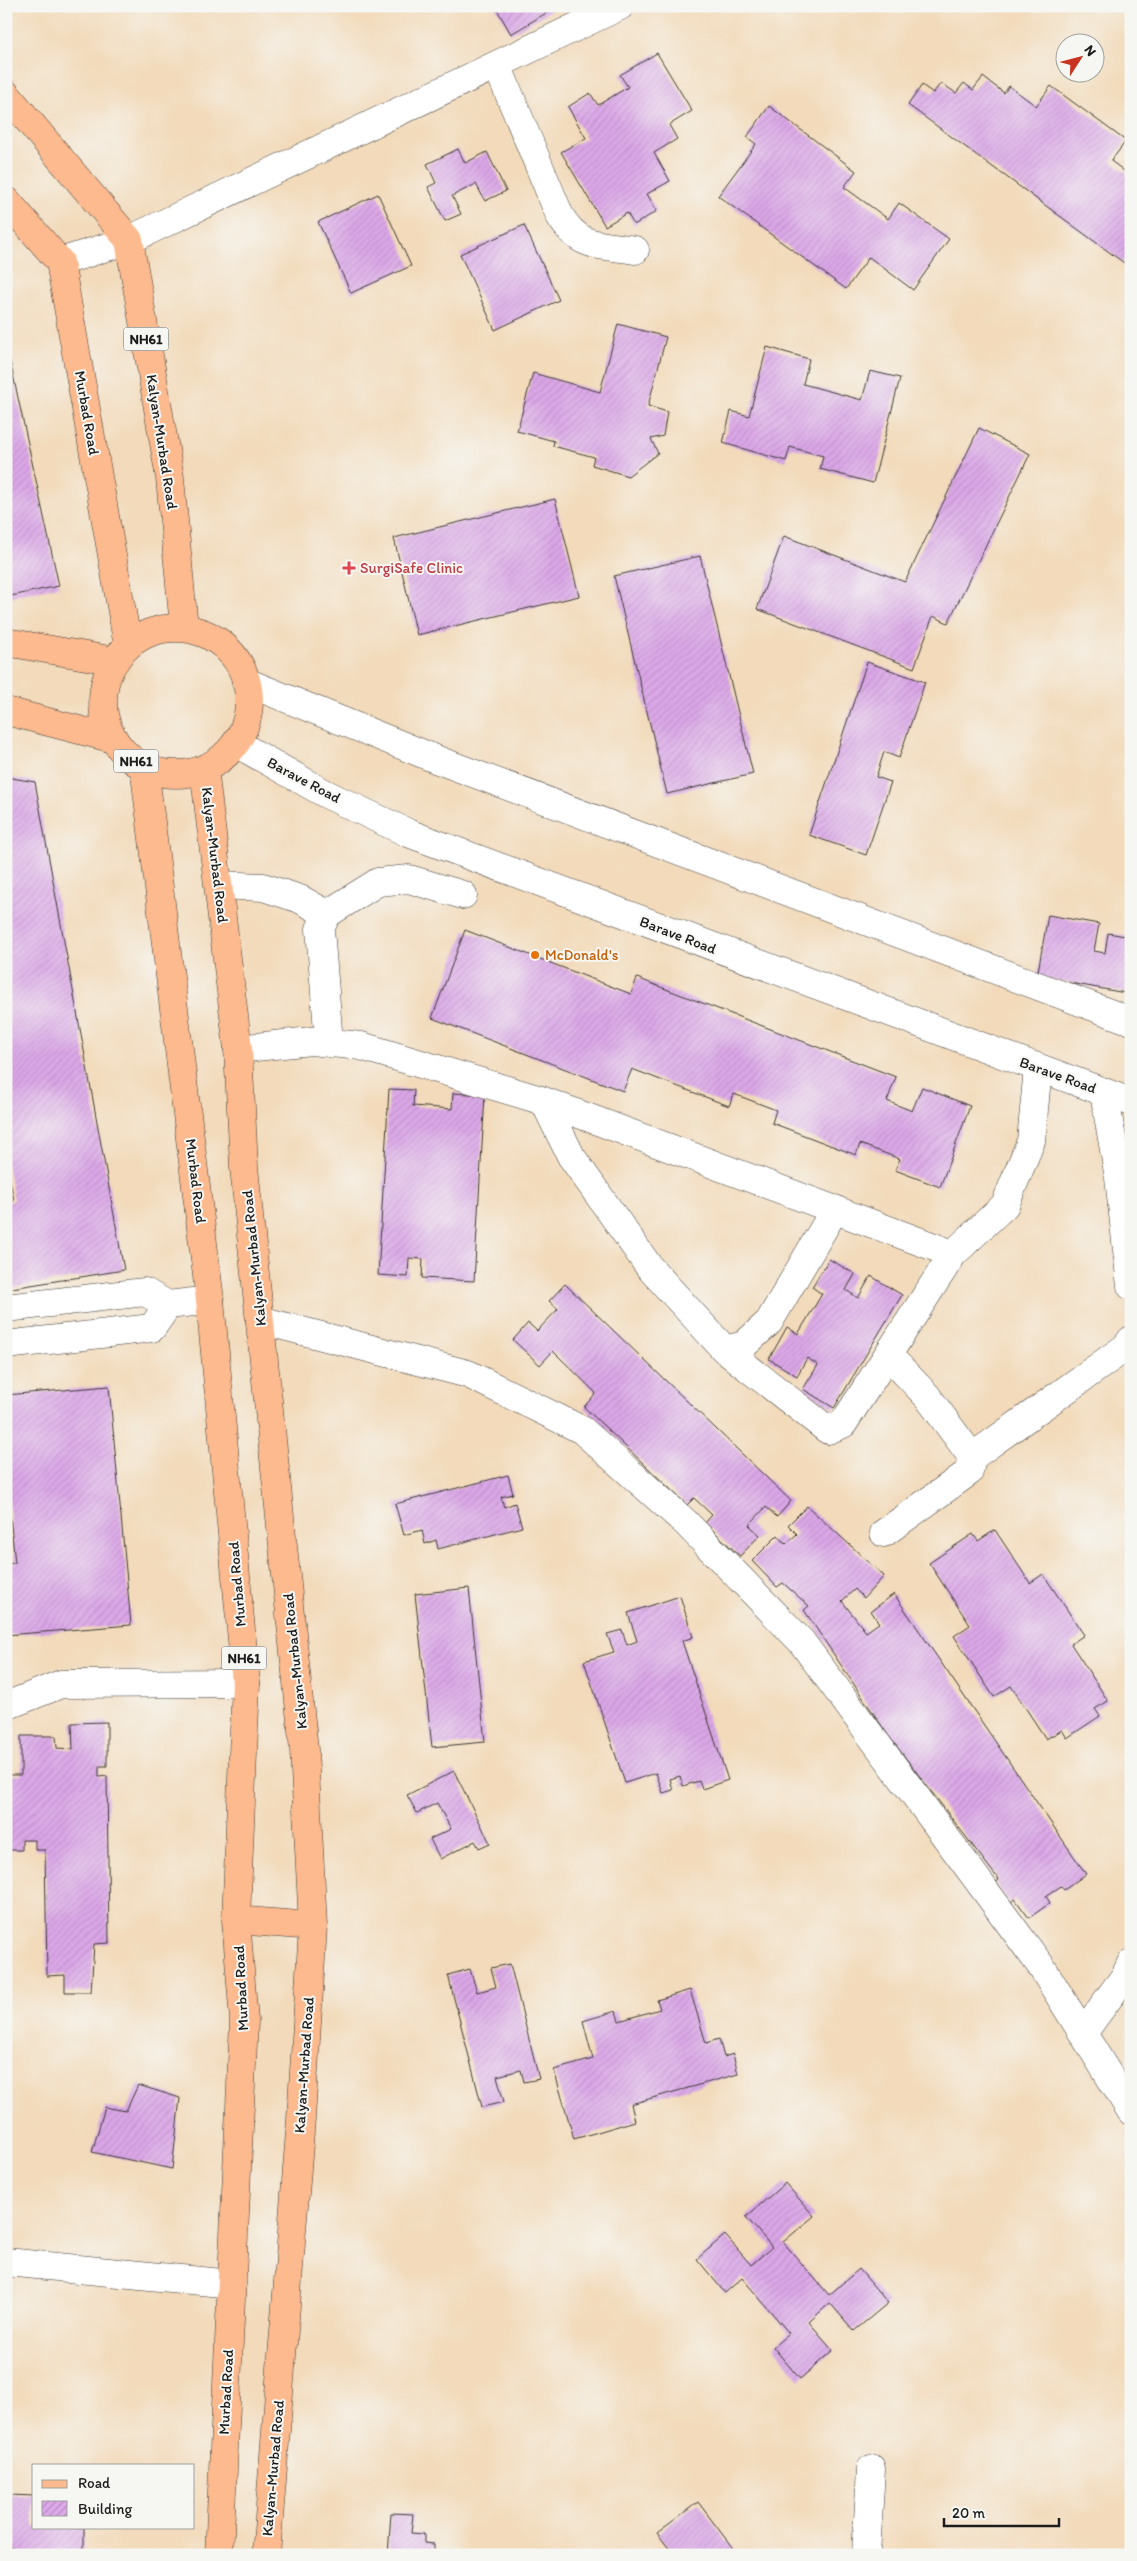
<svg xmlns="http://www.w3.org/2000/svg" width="1137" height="2561" font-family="Itim,sans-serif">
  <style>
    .building { fill: url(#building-hatch) }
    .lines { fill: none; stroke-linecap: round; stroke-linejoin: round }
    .minor-casing { stroke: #3c3834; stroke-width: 29 }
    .major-casing { stroke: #3c3834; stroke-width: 29 }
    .highway-casing { stroke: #3c3834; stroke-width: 29 }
    .minor { stroke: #fff; stroke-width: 28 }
    .major { stroke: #fcba8e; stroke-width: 28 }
    .highway { stroke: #fcba8e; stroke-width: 28 }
    .health-dot { fill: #e0444e; stroke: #f6f6f2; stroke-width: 2 }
    .food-dot { fill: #e8710a; stroke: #f6f6f2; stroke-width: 2 }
    .labels { text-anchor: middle; stroke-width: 4; stroke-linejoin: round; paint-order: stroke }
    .shield { fill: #f6f6f2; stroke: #5d5d5c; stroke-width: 1 }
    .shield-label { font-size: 14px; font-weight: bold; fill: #1c1c1c }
    .street-label { font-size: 15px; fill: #1c1c1c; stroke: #f6f6f2 }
    .health-label { font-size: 15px; fill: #be3a42; stroke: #f6f6f2; text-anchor: start }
    .food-label { font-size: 15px; fill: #c56008; stroke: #f6f6f2; text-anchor: start }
  </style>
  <defs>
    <pattern id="building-hatch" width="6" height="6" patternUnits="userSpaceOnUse" patternTransform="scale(1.25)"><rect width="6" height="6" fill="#dba7e8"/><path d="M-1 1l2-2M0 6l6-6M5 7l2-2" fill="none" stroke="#bb8fc6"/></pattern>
  </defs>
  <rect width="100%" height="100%" fill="#f6f6f2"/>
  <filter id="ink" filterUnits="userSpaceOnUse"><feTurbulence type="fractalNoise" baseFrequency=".02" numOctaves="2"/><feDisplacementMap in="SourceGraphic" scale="10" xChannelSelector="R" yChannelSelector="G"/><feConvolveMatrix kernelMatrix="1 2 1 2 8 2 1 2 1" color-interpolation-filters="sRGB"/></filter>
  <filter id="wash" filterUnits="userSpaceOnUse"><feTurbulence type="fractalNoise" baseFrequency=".0096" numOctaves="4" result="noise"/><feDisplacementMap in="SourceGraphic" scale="20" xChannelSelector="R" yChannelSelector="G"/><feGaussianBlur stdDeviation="1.12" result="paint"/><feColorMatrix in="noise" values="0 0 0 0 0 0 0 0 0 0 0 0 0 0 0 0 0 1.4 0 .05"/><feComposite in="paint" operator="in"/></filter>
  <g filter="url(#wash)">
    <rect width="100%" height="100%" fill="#f2daba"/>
    <g id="blocks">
      <path class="building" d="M495,6H558L511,34Z
        M657,53L692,111L669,125L677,139L654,153L670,181L647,194L657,211L634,225L627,213L605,226L561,152L586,138L568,107L590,93L598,105L628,87L620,75Z
        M983,77L1004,93L1009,86L1036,106L1051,86L1126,141L1111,161L1131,176V268L908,105L922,85L933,93L941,83L956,93L964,83L973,90Z
        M769,106L856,171L844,187L888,219L899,203L949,239L913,290L869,257L846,289L718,196L756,144L747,137Z
        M458,149L465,163L487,152L506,191L485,201L476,184L452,196L461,214L445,221L428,187L436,183L427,164Z
        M378,194L411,266L351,293L318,222Z
        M524,225L559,300L495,330L460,254Z
        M618,324L666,337L648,406L667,412L663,436L651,439L658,453L628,476L592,465L594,457L553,446L554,441L517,431L533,373L600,392Z
        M767,347L809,359L803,384L862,400L870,371L900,378L873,483L820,469L823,456L790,447L786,461L723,443L731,411L749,416Z
        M10,361L59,586L6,597V362Z
        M979,428L1030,454L948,623L933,616L914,668L757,609L784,536L905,582Z
        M555,499L579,596L417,635L394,538Z
        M700,556L753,774L667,794L614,576Z
        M867,662L925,682L899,758L884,752L876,777L891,782L866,855L809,835Z
        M6,777L35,782L124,1270L6,1289V1202L14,1201L6,1159Z
        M1048,915L1099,924L1094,951L1105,953L1108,933L1131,937V994L1037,977Z
        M465,930L631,994L637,978L896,1077L887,1101L912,1111L922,1087L970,1106L940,1187L895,1170L900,1159L860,1144L856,1155L772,1123L776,1110L734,1094L729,1106L632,1069L623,1091L432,1018Z
        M389,1089L414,1090L413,1106L452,1109L453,1093L485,1095L474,1281L422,1278L423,1259L409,1258L408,1277L378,1275Z
        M829,1259L855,1274L846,1290L858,1298L871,1276L902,1295L834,1408L803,1389L818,1365L807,1358L797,1376L769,1359L787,1327L798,1334L822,1294L812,1287Z
        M565,1284L791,1501L777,1517L766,1507L749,1525L760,1535L740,1556L705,1523L712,1515L694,1498L687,1505L584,1407L596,1393L553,1351L540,1365L513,1340L528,1323L537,1331L558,1309L549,1301Z
        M109,1386L131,1625L6,1635V1564L15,1563L6,1478V1395Z
        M508,1475L513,1494L501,1497L504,1507L515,1503L522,1527L438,1549L436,1540L425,1544L422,1530L404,1535L395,1504Z
        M807,1506L884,1576L864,1598L855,1589L842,1601L866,1632L879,1623L871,1611L894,1594L1086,1874L1064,1890L1061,1886L1046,1896L1050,1903L1029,1918L1015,1899L1010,1903L995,1883L999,1880L888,1735L804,1610L809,1606L783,1583L777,1587L752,1561L778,1535L786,1544L797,1534L788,1525Z
        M995,1530L1030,1583L1043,1574L1084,1635L1071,1644L1108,1701L1095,1709L1100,1716L1067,1738L1062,1730L1046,1739L1011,1686L994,1697L954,1636L970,1625L929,1563L973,1534L978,1541Z
        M469,1588L485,1742L432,1747L415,1594Z
        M680,1596L693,1637L682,1641L728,1780L702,1789L699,1781L683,1786L680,1776L670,1779L673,1790L663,1793L656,1773L625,1783L584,1661L614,1652L607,1634L622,1630L627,1645L637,1641L628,1613Z
        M107,1722V1766H99V1777L107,1776L109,1943L94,1944L91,1992H65V1975L47,1976L45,1850H35V1840H22V1850H8L6,1775H21V1736H56L57,1748L73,1749L72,1723Z
        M454,1771L490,1843L479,1848L475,1841L440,1859L430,1839L451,1829L437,1803L417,1813L407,1795Z
        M510,1964L539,2079L524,2082L521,2070L497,2076L504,2102L482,2107L448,1975L470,1969L477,1992L496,1987L491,1968Z
        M690,1990L706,2043L719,2039L724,2057L733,2054L738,2074L631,2104L635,2121L574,2139L554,2070L593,2059L583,2021L616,2011L619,2021L660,2009L657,2000Z
        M138,2085L180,2098L172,2169L92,2152L105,2107L126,2111Z
        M785,2183L814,2216L783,2242L829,2295L859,2269L888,2303L854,2331L830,2303L809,2322L833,2350L800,2379L773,2347L789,2333L742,2278L725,2293L697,2259L725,2235L751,2265L772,2247L746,2217Z
        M10,2495L34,2496V2527H84V2555H13V2548H9Z
        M698,2502L738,2555H674L657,2533Z
        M391,2513L413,2514L411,2533L424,2534V2543L434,2544V2553L439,2555H388Z"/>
    </g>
  </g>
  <g filter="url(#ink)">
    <use href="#blocks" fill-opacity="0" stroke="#3c3834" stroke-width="1"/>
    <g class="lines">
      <defs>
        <path id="minor" d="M497,65L560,216C580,249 599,244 635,250
          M60,262L129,240L620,6
          M246,682L438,760L1131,1021
          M236,743L326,794L408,833L1131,1102
          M219,885L263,887L300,899L327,914
          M329,1043L320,929L327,914L378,882L409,879L463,895
          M238,1049L311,1041L361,1046L544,1101L953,1254
          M1104,1093L1119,1178L1131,1286
          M544,1101L571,1156L650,1268L725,1350L744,1345L769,1322L835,1209
          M6,1308L145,1292L168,1305L210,1300
          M260,1320L468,1374L582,1430L685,1522L801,1641L1041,1966L1131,2111
          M6,1345L152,1328L168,1305
          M725,1350L828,1430L843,1424L953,1254L1005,1205L1031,1141L1038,1068
          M972,1457L1126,1347L1131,1340
          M884,1533L969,1472L972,1457L927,1396L888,1355
          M6,1706L61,1684L246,1683
          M1083,2033L1125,1976L1131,1963
          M6,2262L232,2284
          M866,2555L871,2469"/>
        <path id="major" d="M6,642L115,661
          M6,711L114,739"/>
        <path id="highway" d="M6,94L129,240L170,478L184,627
          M6,200L60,262L128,646
          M103 701a73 73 0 1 1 146 0a73 73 0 1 1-146 0Z
          M144,766L210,1300L246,1683L236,1920L244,2021L219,2555
          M204,769L238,1049L244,1167L304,1750L313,1926L301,2119L266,2555
          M236,1920L313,1926"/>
      </defs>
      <use href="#minor" class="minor-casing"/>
      <use href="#major" class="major-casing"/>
      <use href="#highway" class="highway-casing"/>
      <use href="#minor" class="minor"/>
      <use href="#major" class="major"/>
      <use href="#highway" class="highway"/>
    </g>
  </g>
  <path class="health-dot" d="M346.5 560.5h5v5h5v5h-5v5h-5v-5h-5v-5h5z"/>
  <circle class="food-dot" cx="535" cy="955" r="5"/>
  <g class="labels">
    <g class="shield">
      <rect x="123.5" y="327.5" width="45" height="23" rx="4"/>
      <rect x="113.5" y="749.5" width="45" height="23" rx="4"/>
      <rect x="221.5" y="1646.5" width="45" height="23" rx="4"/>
    </g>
    <g class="shield-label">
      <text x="146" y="344">NH61</text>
      <text x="136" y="766">NH61</text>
      <text x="244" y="1663">NH61</text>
    </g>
    <g class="street-label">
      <text transform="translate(87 413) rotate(80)" y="5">Murbad Road</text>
      <text transform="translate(162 442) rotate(81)" y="5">Kalyan-Murbad Road</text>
      <text transform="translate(304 780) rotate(28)" y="5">Barave Road</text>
      <text transform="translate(215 855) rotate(83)" y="5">Kalyan-Murbad Road</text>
      <text transform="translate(678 935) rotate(21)" y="5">Barave Road</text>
      <text transform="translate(1058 1075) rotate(20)" y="5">Barave Road</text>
      <text transform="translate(196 1181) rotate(83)" y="5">Murbad Road</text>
      <text transform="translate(254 1258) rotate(-96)" y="5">Kalyan-Murbad Road</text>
      <text transform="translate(237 1584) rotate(-95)" y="5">Murbad Road</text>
      <text transform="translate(295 1661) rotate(-96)" y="5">Kalyan-Murbad Road</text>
      <text transform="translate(241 1988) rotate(-93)" y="5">Murbad Road</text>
      <text transform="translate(304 2065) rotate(-86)" y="5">Kalyan-Murbad Road</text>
      <text transform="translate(226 2392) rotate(-87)" y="5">Murbad Road</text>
      <text transform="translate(273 2468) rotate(-85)" y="5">Kalyan-Murbad Road</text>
    </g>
    <g class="health-label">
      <text x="360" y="573">SurgiSafe Clinic</text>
    </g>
    <g class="food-label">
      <text x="545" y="960">McDonald's</text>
    </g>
  </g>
  <rect width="1137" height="2561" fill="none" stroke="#f6f6f2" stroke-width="25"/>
  <rect x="32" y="2464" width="162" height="65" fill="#f6f6f2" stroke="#9f9f9c"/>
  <rect x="42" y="2480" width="25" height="8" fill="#fcba8e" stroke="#9f9f9c"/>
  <text x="78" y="2488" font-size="15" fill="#1c1c1c">Road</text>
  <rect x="42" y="2501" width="25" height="15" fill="url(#building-hatch)" stroke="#9f9f9c"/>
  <text x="78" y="2514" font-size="15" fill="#1c1c1c">Building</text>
  <g transform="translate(1080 58) rotate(54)"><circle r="24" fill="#f6f6f2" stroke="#9f9f9c"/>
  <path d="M0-4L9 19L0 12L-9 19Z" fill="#c8321e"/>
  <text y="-8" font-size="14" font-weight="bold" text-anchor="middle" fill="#1c1c1c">N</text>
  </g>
  <path d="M944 2518v8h115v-8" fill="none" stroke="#1c1c1c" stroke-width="2.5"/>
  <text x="952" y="2518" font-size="15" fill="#1c1c1c" stroke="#f6f6f2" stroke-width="4" paint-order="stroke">20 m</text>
</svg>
